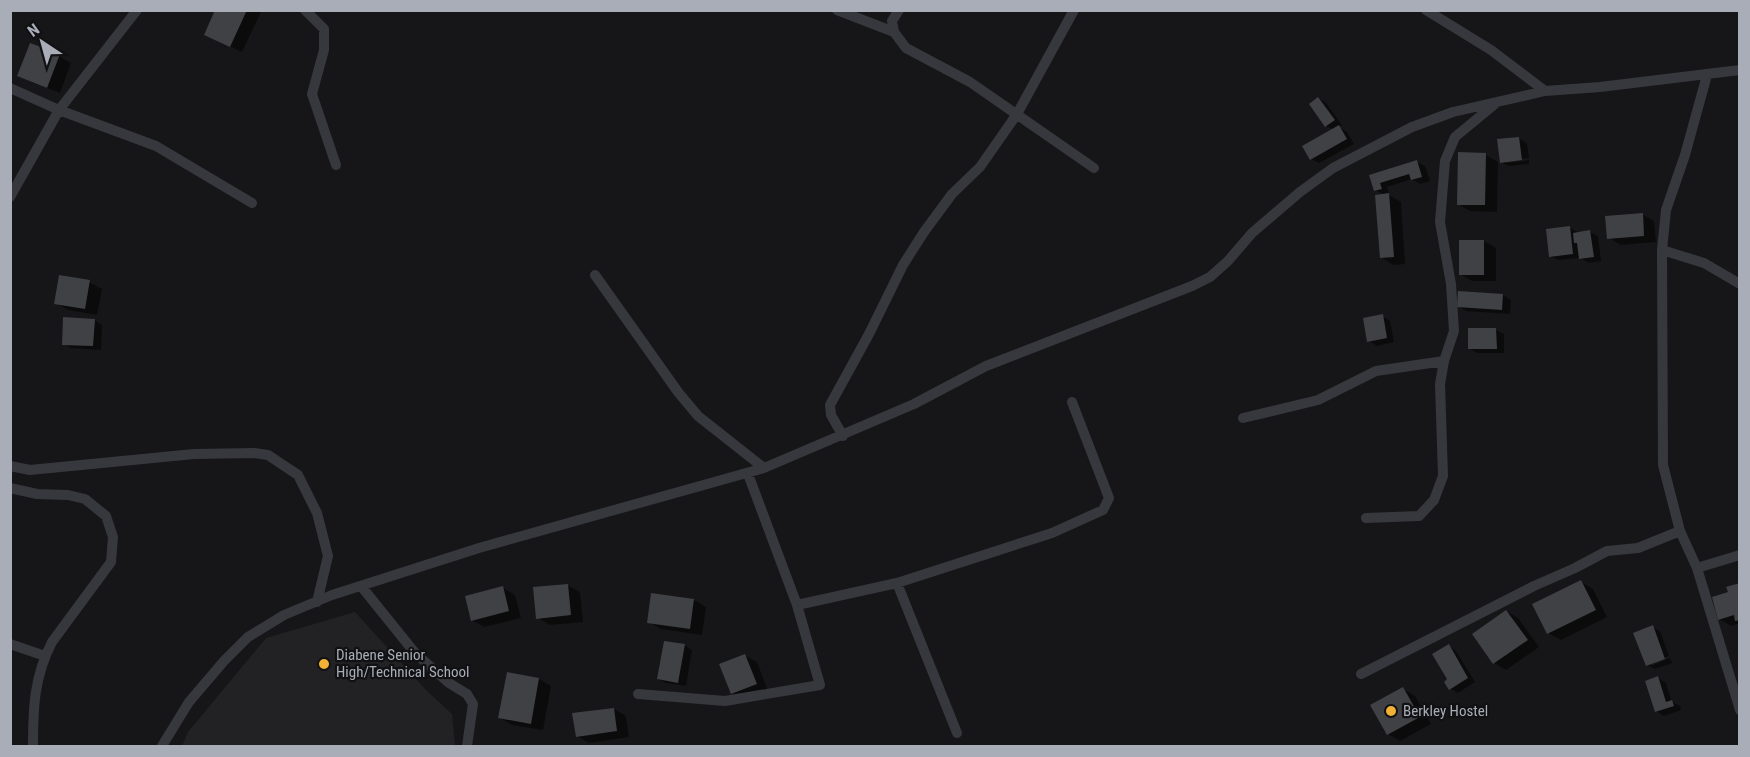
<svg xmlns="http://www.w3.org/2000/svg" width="1750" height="757" font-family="'Roboto Condensed',sans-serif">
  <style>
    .built { fill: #222225 }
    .shadow { fill: #0007 }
    .building { fill: #404145 }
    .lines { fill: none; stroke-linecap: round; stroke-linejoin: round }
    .minor { stroke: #37383d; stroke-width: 10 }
    .poi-dot { fill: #f2b134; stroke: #111113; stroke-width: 2 }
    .labels { text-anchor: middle; stroke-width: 4.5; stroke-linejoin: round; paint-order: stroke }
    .poi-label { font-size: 15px; fill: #a8adb8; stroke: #111113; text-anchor: start }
  </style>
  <rect width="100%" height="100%" fill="#161618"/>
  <path class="built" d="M355,612L427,691L452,714L455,746H182L188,732L266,638Z"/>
  <path class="shadow" d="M217,10H262L242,52L218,41Z
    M59,56L71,63L60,93L31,82L19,76Z
    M1319,99L1326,103L1342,125L1339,127L1347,132L1354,144L1319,163L1311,159L1334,130L1326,126Z
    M1519,138L1527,143L1529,158L1506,160V163L1529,160V164L1509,166L1501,162Z
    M1486,155L1498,162L1497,212L1470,211L1458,204Z
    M1417,162L1425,166L1430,181L1420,184L1412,179L1387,187L1389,193L1387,194L1401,202L1405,264L1393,265L1381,257L1384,195L1375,190L1371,176Z
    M1642,214L1654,221L1656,242L1621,245L1609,238Z
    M1570,228L1578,232H1590L1598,236L1601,261L1589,263L1580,258L1558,260L1550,256Z
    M1484,241L1496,248V281H1472L1460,274Z
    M89,282L102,289L97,315L68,310L56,303Z
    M1459,292L1503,295L1511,300L1510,314L1466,311L1459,306Z
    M1382,316L1390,321L1394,342L1377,346L1369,341Z
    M94,320L102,325L101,350L71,348L63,344Z
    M1469,330H1496L1504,334V353H1477L1469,348Z
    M1581,582L1593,589L1607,617L1561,640L1548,633L1534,605Z
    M567,585L580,592L583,622L550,625L538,618Z
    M1740,585V623L1731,626L1719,619L1730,593Z
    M503,588L515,595L521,618L484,627L472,620Z
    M653,595L694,600L706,607L702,635L661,629L649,622Z
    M1506,611L1518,618L1539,647L1506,670L1494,663L1474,634Z
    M1652,627L1660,631L1669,656L1651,663V666L1670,658L1672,663L1655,669L1647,665Z
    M684,645L692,650L686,686L666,683L658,679Z
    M1449,646L1456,651L1475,682L1458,693L1450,688Z
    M744,655L757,662L768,691L744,700L732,693Z
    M1658,678L1666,683L1672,702L1680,706L1681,710L1664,716L1656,711Z
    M539,679L551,686L543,730L512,725L500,718Z
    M1403,689L1415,696L1431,724L1400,741L1388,734Z
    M614,709L626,716L629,737L589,743L577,736Z"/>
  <path class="building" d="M215,10H247L230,47L204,35Z
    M30,43L60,54L47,88L17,76Z
    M1318,97L1335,120L1325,127L1309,104Z
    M1339,125L1347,139L1310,160L1302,146Z
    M1519,137L1522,160L1500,163L1497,139Z
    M1458,152L1486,153L1485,205H1457Z
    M1417,160L1422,177L1411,180L1409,174L1380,183L1382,189L1374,191L1369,175Z
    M1389,193L1394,257L1380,258L1375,195Z
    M1643,213L1644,236L1607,239L1605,216Z
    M1570,226L1573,254L1549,257L1546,229Z
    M1590,230L1594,257L1579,259L1577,243H1574L1573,233Z
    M1459,240H1484V275H1459Z
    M59,275L90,280L85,309L54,304Z
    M1458,291L1503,294L1502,310L1457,307Z
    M1383,314L1387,338L1367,342L1363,318Z
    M63,317L95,319L93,346L62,345Z
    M1468,328H1496L1497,349H1468Z
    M1581,580L1596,610L1547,634L1532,604Z
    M1740,583V620L1735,621L1734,615L1718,620L1712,597L1728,592L1726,587Z
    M568,584L571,615L536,619L533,587Z
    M503,586L509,611L471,621L465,596Z
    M651,593L694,599L690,629L647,623Z
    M1506,610L1528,640L1493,664L1472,634Z
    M1653,625L1665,659L1646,666L1633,633Z
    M664,641L685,644L678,683L657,679Z
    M1449,644L1468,678L1449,690L1444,682L1447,679L1432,654Z
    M745,654L757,684L731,694L719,664Z
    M507,672L539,678L531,724L498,718Z
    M1658,676L1666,702L1672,700L1674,706L1655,712L1645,681Z
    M1403,687L1420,717L1387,735L1370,705Z
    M614,708L617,731L576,737L572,713Z"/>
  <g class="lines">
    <path class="minor" d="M305,10L324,29V50L312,94L336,165
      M837,10L894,32
      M899,10L892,21L894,32L906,48L970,82L1094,168
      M1426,10L1491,50L1545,91
      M1707,75L1685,155L1666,210L1662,250L1663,465L1680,531L1697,568L1740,710
      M10,88L59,110L156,146L252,203
      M10,197L59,110L137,10
      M1662,250L1704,263L1740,284
      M595,275L678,392L698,416L764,468
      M1243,418L1318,400L1376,371L1444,361
      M843,436L831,415L830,405L869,334L903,265L924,232L952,194L980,167L1017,114L1074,10
      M10,466L30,470L194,454L254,453L268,455L298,475L317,513L328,556L317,602
      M10,488L37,494L68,495L85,499L106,516L113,537L111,562L52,642C34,677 33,708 33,746
      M1366,518L1419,516L1434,500L1443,476L1440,384L1444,361L1454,331L1451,284L1440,222L1445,161L1455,137L1495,104
      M1697,568L1740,555
      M897,583L957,733
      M361,586L415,653L449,683L467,694L473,704L467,746
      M797,605L897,583L1052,533L1103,510L1109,498L1072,402
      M10,644L45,656
      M1361,674L1534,586L1575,568L1607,551L1638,548L1680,531
      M638,694L725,701L820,685L797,605L748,474
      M162,746L189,702L224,661L248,637L284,615L332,595L479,548L764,468L914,404L986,366L1192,286L1210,277L1228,261L1252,233L1300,192L1333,168L1412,127L1453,112L1545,91L1600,87L1740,70"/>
  </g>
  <g class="poi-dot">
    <circle cx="324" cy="664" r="6"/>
    <circle cx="1391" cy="711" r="6"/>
  </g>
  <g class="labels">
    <g class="poi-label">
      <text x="336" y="660">Diabene Senior<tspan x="336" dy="17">High/Technical School</tspan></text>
      <text x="1403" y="716">Berkley Hostel</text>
    </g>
  </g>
  <rect width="1750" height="757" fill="none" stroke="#a8adb8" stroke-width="24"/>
  <g transform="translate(42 42) rotate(324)" stroke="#111113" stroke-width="4.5" paint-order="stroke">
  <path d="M0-4.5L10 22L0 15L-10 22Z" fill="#a8adb8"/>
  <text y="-9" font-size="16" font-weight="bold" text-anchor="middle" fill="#a8adb8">N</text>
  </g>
</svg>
